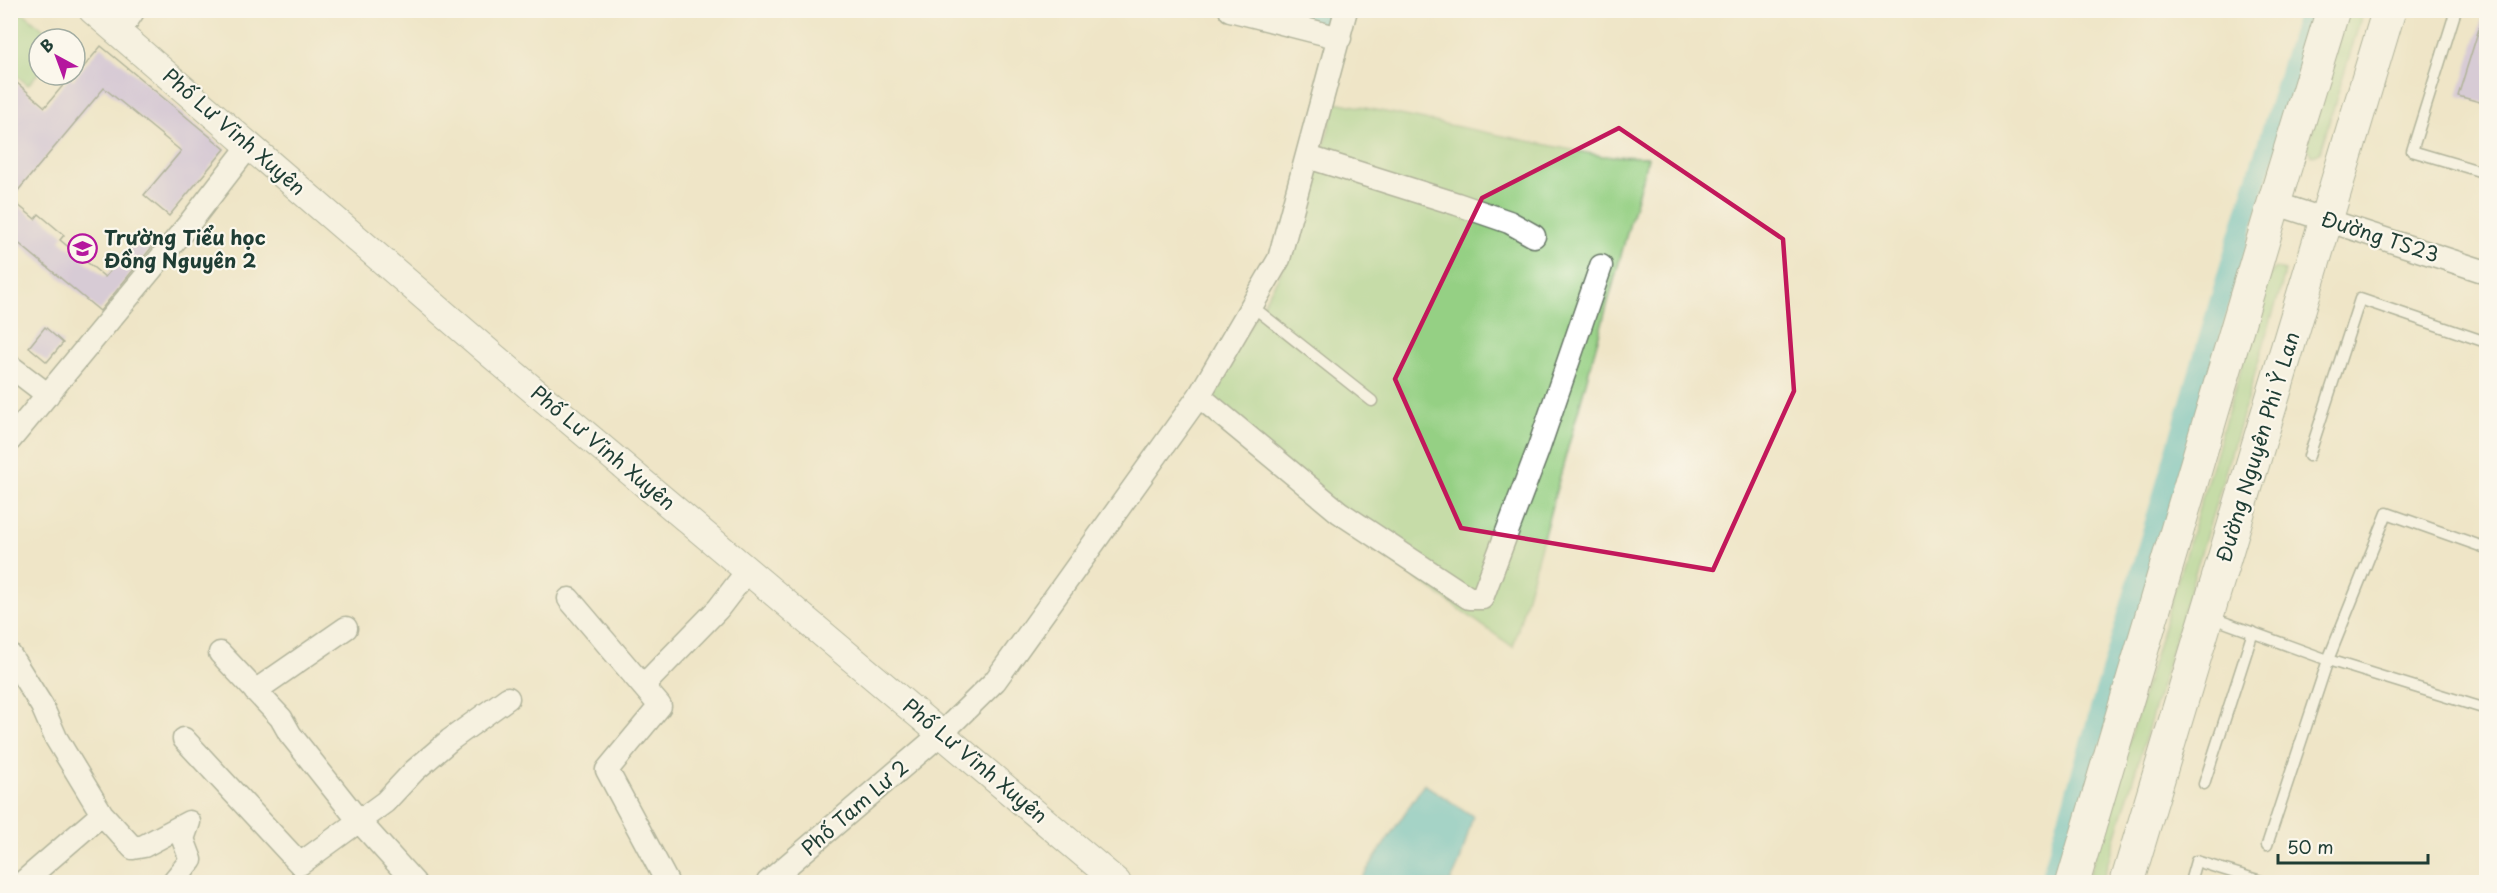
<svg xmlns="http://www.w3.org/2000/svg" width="2497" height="893" font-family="'Playpen Sans',sans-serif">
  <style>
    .green { fill: #95d084; stroke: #5a865c; stroke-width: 1.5 }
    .water { fill: #4ebcc5; stroke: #367c7c; stroke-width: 1.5 }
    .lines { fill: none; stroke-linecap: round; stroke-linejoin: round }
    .canal { stroke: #4ebcc5; stroke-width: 21 }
    .building { fill: #bbaae7 }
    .service-casing { stroke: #687867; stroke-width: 13 }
    .minor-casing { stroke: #687867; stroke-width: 25 }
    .tertiary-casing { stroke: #687867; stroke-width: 29 }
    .primary-casing { stroke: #687867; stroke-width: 35 }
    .service { stroke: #fff; stroke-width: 10 }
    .minor { stroke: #fff; stroke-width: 22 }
    .tertiary { stroke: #fff; stroke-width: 27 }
    .primary { stroke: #fff; stroke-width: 33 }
    .marked { fill: none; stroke: #c2185b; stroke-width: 4.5; stroke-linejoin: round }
    .labels { text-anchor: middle; stroke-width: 4.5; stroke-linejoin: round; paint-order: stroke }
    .street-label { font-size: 20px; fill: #1f3d34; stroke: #fbf7ec }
    .poi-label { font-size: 20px; font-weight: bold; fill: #1f3d34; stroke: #fbf7ec; text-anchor: start }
  </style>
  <rect width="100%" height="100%" fill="#fbf7ec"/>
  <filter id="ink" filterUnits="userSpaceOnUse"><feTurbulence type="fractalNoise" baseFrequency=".0167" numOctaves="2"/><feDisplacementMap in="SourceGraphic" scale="12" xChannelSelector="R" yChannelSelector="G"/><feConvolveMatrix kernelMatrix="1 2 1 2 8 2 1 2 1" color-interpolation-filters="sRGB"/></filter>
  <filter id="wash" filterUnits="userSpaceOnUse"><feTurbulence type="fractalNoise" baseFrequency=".008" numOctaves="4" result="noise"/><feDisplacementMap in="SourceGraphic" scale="24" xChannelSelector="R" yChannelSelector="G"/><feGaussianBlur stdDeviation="1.35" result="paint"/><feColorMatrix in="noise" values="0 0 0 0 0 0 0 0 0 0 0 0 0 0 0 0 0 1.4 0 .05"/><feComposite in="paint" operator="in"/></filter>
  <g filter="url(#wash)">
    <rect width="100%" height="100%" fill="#efe5c7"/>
    <path class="green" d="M10,11H21L55,39H39V72L28,85L11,71Z
      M2347,11H2363L2320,152L2312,156L2307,148Z
      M1336,102L1602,156L1648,157L1513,647L1345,528L1199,413L1279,276L1302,225Z
      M2275,268L2284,271V277L2102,882H2087L2268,278Z"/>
    <path class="water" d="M1243,11H1337L1333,26Z
      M1424,784L1473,816C1466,838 1462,863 1450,882H1359Z"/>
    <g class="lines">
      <path class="canal" d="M2050,882L2235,250L2309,10"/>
    </g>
    <g id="blocks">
      <path class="building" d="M2483,16L2487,17V104L2458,96Z
        M101,46L225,149L169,216L144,195L181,151L104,88L11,199L35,219L39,214L64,235L60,240L105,277L140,236L152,247L100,311L10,236V77L45,107L70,77L73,80Z
        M45,327L63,343L47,362L29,347Z"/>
    </g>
  </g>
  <g filter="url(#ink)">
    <use href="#blocks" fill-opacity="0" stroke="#687867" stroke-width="1.5"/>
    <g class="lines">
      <defs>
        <path id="service" d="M2456,10L2412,151L2486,173
          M1252,306L1372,401
          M2309,456L2360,299L2486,342
          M2210,617L2328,660L2486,709
          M2204,784L2253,632
          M2267,845L2328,660L2387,513L2486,548
          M2190,882L2196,861L2264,882"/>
        <path id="minor" d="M1230,10L1340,38
          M119,33L134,10
          M1308,157L1457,204L1509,222L1534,236
          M2274,203L2486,272
          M10,366L48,395
          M1199,396L1339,512L1469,598H1482L1538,450L1601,266
          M10,440L188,225L249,146
          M569,599L660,706L607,770L667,882
          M220,653L281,718L290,734L359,821L414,882
          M10,655L42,706L56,738L102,814
          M643,686L718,609L748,570
          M255,691L346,628
          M184,739L300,864L385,802L414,771L450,740L508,698
          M23,882L102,814L133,848L144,846L189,822L183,839L191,860L173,882
          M768,882L942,733L995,681L1199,396L1279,259L1346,10"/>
        <path id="tertiary" d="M92,10L493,356L1117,882"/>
        <path id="primary" d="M2073,882L2274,203L2333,10
          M2127,882L2389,10"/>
      </defs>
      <use href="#service" class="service-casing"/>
      <use href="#minor" class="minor-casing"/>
      <use href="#tertiary" class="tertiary-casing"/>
      <use href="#primary" class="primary-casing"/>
      <use href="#service" class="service"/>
      <use href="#minor" class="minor"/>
      <use href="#tertiary" class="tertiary"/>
      <use href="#primary" class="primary"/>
    </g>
  </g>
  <path d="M0 0H2497V893H0ZM1619,128L1783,239L1794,391L1713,570L1461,528L1395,379L1482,198Z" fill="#efe5c7" fill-opacity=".55" fill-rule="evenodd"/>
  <path class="marked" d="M1619,128L1783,239L1794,391L1713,570L1461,528L1395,379L1482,198Z"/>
  <defs>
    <symbol id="school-ring" viewBox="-11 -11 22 22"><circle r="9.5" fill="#fbf7ec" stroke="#b5179e" stroke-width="1.5"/><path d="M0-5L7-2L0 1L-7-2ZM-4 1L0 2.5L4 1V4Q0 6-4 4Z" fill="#b5179e"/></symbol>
  </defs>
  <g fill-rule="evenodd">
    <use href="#school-ring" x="66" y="232" width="33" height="33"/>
  </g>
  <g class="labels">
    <g class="street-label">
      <text transform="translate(234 132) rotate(41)" y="7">Phố Lư Vĩnh Xuyên</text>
      <text transform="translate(2380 237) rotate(18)" y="7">Đường TS23</text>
      <text transform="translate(2258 447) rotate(-73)" y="7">Đường Nguyên Phi Ỷ Lan</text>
      <text transform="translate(603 448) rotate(40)" y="7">Phố Lư Vĩnh Xuyên</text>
      <text transform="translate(975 761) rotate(40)" y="7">Phố Lư Vĩnh Xuyên</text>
      <text transform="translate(855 808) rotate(-41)" y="7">Phố Tam Lư 2</text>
    </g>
    <g class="poi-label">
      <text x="104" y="245">Trường Tiểu học<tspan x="104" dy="23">Đồng Nguyên 2</tspan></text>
    </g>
  </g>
  <rect width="2497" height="893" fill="none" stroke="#fbf7ec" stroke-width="36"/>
  <g transform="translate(57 57) rotate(319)"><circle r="28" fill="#fbf7ec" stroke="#a3ada2" stroke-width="1.5"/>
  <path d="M0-4.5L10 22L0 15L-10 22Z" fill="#b5179e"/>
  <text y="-9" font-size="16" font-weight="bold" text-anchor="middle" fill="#1f3d34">B</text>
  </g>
  <path d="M2278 854v9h150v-9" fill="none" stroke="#1f3d34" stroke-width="3"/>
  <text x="2287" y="854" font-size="18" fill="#1f3d34" stroke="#fbf7ec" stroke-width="4.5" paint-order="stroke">50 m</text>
</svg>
